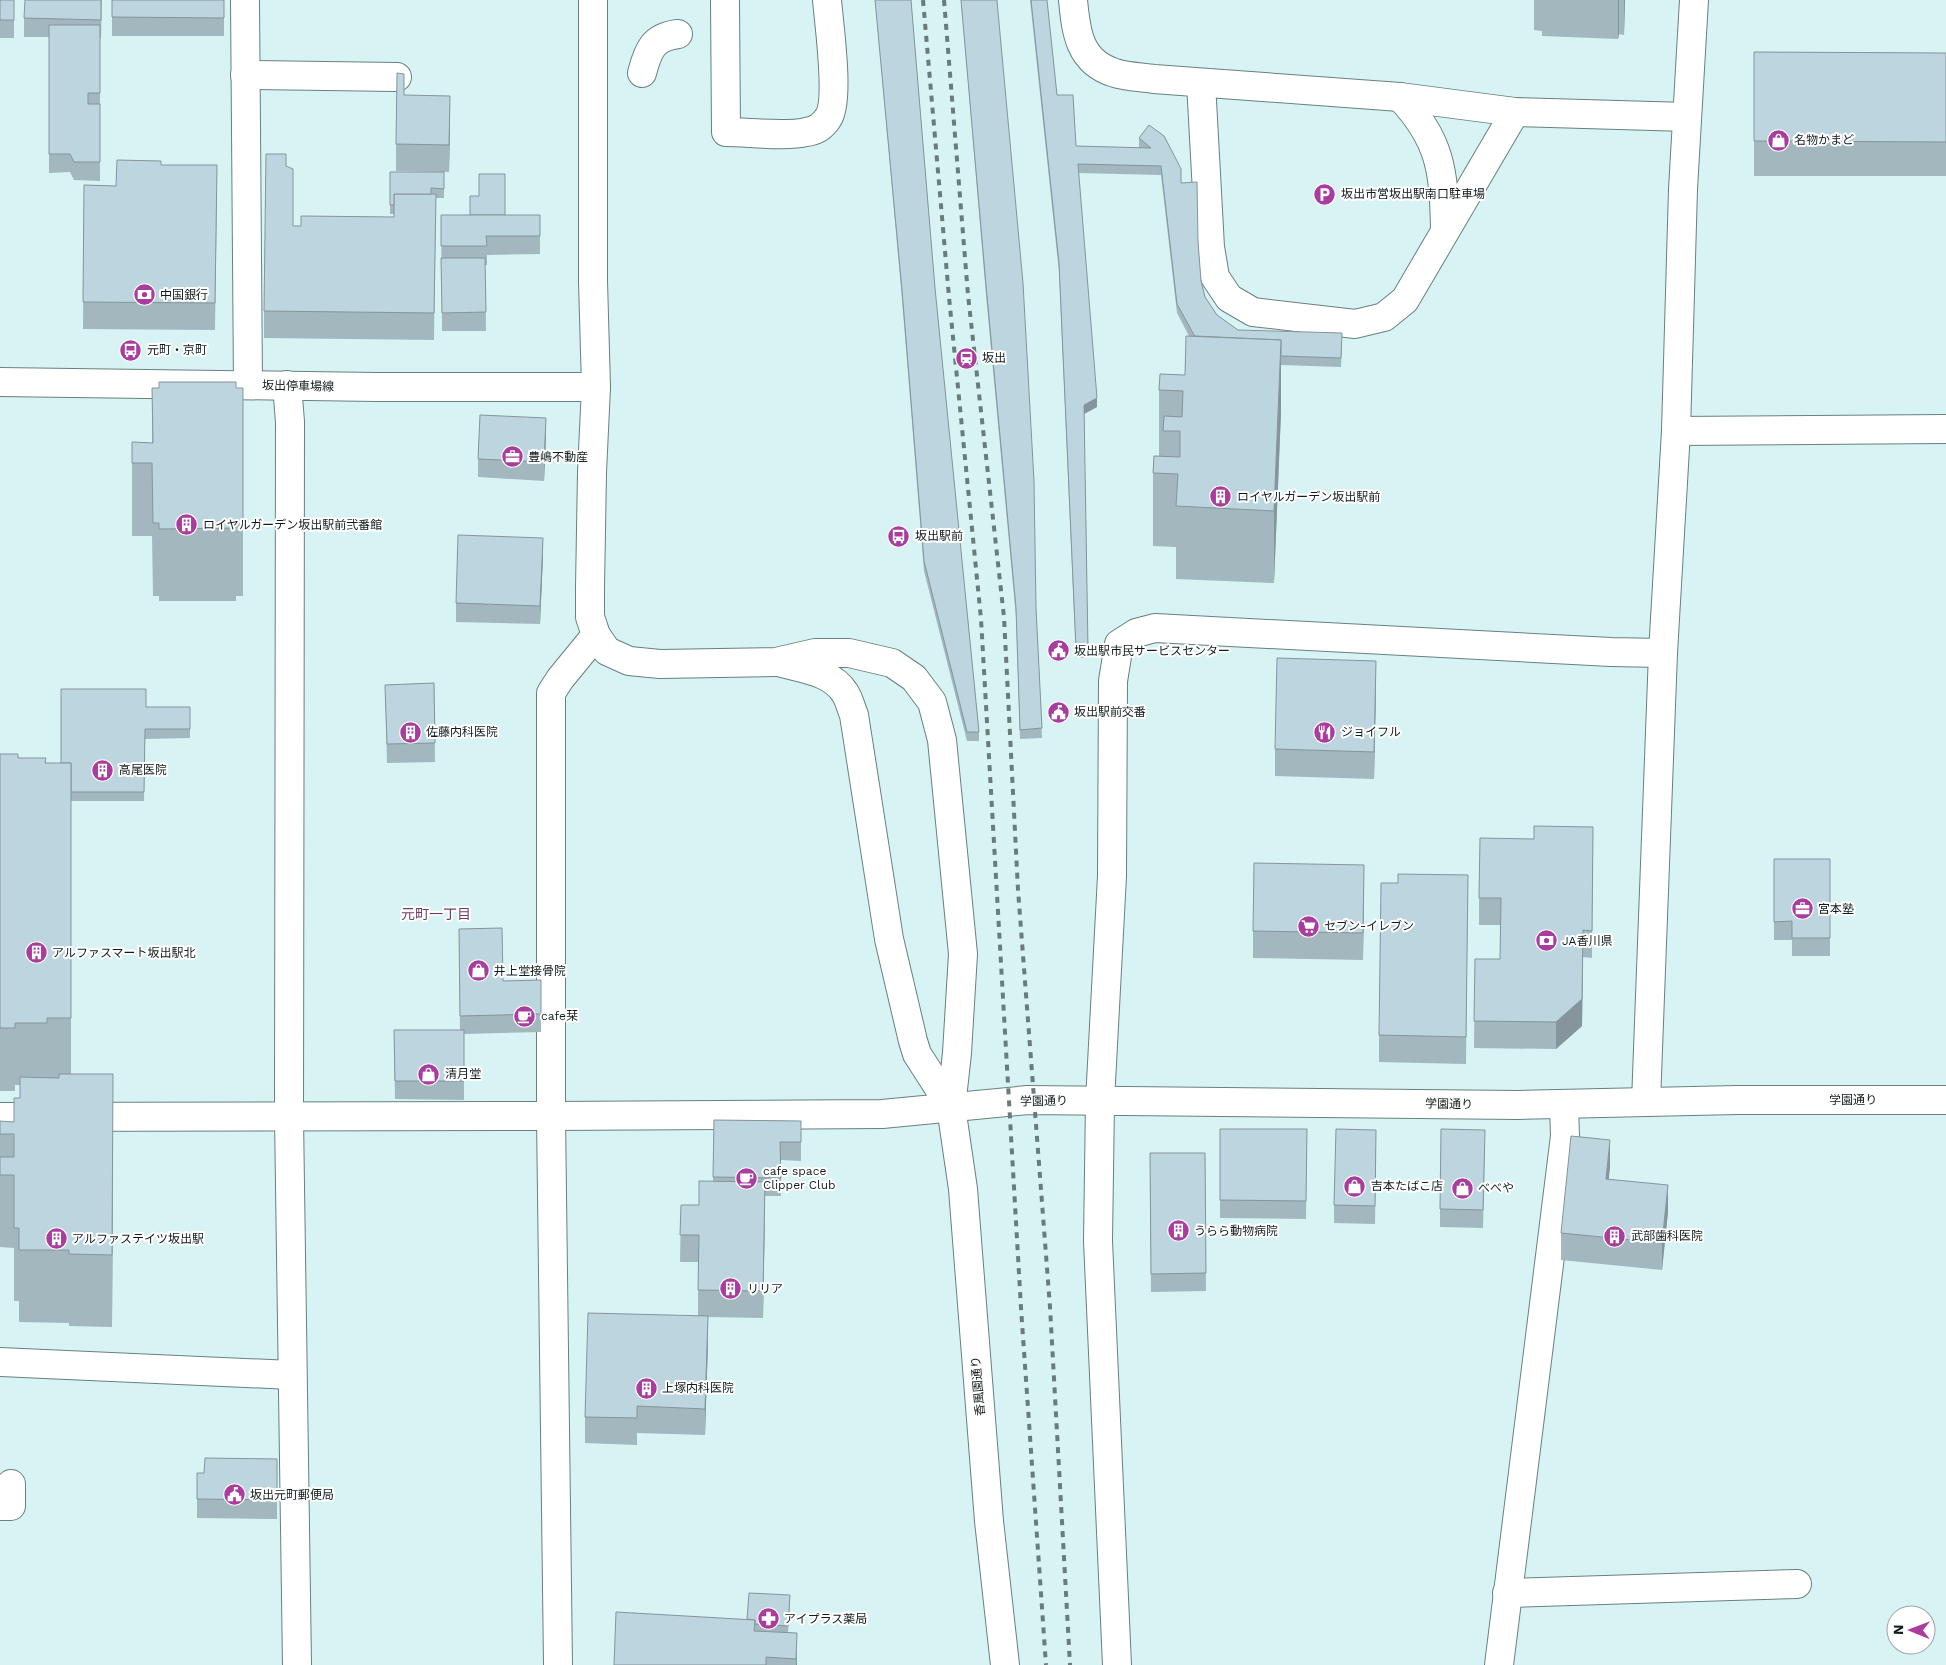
<svg xmlns="http://www.w3.org/2000/svg" width="1946" height="1665" font-family="'Work Sans','Noto Sans JP',sans-serif">
<style>
.lines{fill:none;stroke-linecap:round;stroke-linejoin:round}
.minor-casing{stroke:#678080;stroke-width:30}
.major-casing{stroke:#678080;stroke-width:30}
.minor{stroke:#fff;stroke-width:28}
.major{stroke:#fff;stroke-width:28}
.rail{stroke:#697b7b;stroke-width:4;stroke-dasharray:6 6;stroke-linecap:butt}
.wall{fill:#a3b7bf}
.shaded-wall{fill:#84959b}
.building{fill:#bdd5de;stroke:#84959b}
.labels{text-anchor:middle;dominant-baseline:central;stroke-width:4;stroke-linejoin:round;paint-order:stroke}
.poi-label{font-size:12px;fill:#121c1c;stroke:#fff;text-anchor:start}
.street-label{font-size:12px;fill:#121c1c;stroke:#fff}
.neighbourhood-label{font-size:14px;fill:#723c6b;stroke:#fff}
</style>
<rect width="100%" height="100%" fill="#d8f3f3"/>
<g class="lines">
<defs>
<g id="minor">
<path d="M245,0L248,385"/>
<path d="M593,0V281L596,387L592,472L590,588V617L596,635L607,651L629,661L660,664L776,662L815,653H849L892,663L914,678L932,702L942,740L963,954L957,1053L951,1107L963,1189L989,1521L1005,1665"/>
<path d="M725,0L726,132C748,132 786,137 806,132C815,131 823,126 828,118C840,101 829,24 827,0"/>
<path d="M1073,0C1076,32 1079,62 1115,73C1127,77 1142,77 1154,79L1400,97L1515,112L1687,117"/>
<path d="M642,73C648,50 653,37 678,34"/>
<path d="M245,75L397,77"/>
<path d="M1201,83L1210,247L1215,277L1229,298L1253,312L1355,324L1384,317L1405,300L1515,112"/>
<path d="M1400,97C1441,140 1444,172 1445,230"/>
<path d="M287,385L290,422L289,1117L297,1665"/>
<path d="M1676,431L1946,429"/>
<path d="M782,663C804,669 832,672 845,693C849,699 851,708 854,715L889,939L913,1041L917,1054L951,1107"/>
<path d="M1646,1102L1663,653L1676,431L1683,189L1694,0"/>
<path d="M0,1117L551,1116L882,1114L1028,1100L1518,1105L1737,1100H1946"/>
<path d="M0,1362L292,1375"/>
<path d="M0,1506H11V1484"/>
<path d="M1507,1593L1797,1584"/>
<path d="M558,1665L551,1116V693L560,679L596,635"/>
<path d="M1117,1665L1098,1241L1100,1101L1112,876L1113,681L1119,644L1136,633L1155,628L1611,652L1663,653"/>
<path d="M1499,1665L1565,1136L1564,1105"/>
</g>
<path id="major" d="M0,382L377,387H596"/>
</defs>
<use href="#minor" class="minor-casing"/>
<use href="#major" class="major-casing"/>
<use href="#minor" class="minor"/>
<use href="#major" class="major"/>
<g class="rail">
<path d="M923,0L949,297L981,619L1021,1308L1046,1665"/>
<path d="M944,0L968,295L1004,617L1018,890L1050,1307L1070,1665"/>
</g>
</g>
<g class="wall">
<rect x="0" y="0" width="14" height="38"/>
<path d="M102,0L101,38H100V181L74,180L70,172L49,173V37H24V18Z"/>
<rect x="112" y="0" width="112" height="36"/>
<path d="M875,0H911L935,288L979,732V741H967L924,571L902,299Z"/>
<path d="M961,0H997L1036,608L1042,738L1020,739L1016,617L986,295Z"/>
<path d="M1030,0H1047L1057,95L1076,146L1139,148V138L1149,125L1181,183L1198,241L1201,281L1205,297L1217,315L1238,330L1342,342L1341,367L1281,365V412L1274,583L1176,579V547L1153,546V473L1159,456V390L1185,375L1189,336L1177,313L1161,175L1078,173L1097,407L1084,414L1088,658H1076L1059,272Z"/>
<path d="M1534,0H1625L1624,35L1619,34L1618,39L1542,36V31L1534,30Z"/>
<path d="M1754,52L1946,53V176H1754Z"/>
<path d="M450,123L449,172L396,171V144Z"/>
<path d="M161,165L217,192L215,330L83,329L84,185L116,186Z"/>
<path d="M286,166L293,226H301L394,217V214H390V172H444V198H436L434,340L264,338V311Z"/>
<path d="M441,215H540V254L487,255V265H485L486,331H442Z"/>
<path d="M152,388H243V596H236V601H159V596H153L152,536H132V442L152,443Z"/>
<path d="M546,436L544,481L478,477V459Z"/>
<path d="M543,556L540,624L456,622V603Z"/>
<path d="M434,683L435,762L387,763L385,685Z"/>
<path d="M1376,687L1374,779L1275,776V749Z"/>
<path d="M146,707H190V738L145,739L144,801H71V1074L113,1147L112,1327L69,1326V1323L19,1322V1301H14V1248L0,1247V1121L14,1122L20,1098V1085H15V1091H0V754L46,763H61Z"/>
<path d="M1593,827L1592,958L1583,957L1582,1026L1556,1049L1474,1048L1475,959H1500L1501,925H1479V898L1534,839Z"/>
<path d="M1774,859H1830V956H1792V940H1774Z"/>
<path d="M1468,875L1466,1064L1379,1062V1035L1398,883Z"/>
<path d="M1364,891L1363,960L1253,958V931Z"/>
<path d="M459,929L503,981L541,1014V1032L464,1034V1100L395,1099L394,1030H460Z"/>
<path d="M714,1120L801,1121V1161L781,1160V1196H765L763,1318L708,1317V1343L705,1435L637,1433V1445L585,1443V1417L698,1316V1262H680L681,1205H699L713,1182Z"/>
<path d="M1220,1129H1307L1306,1219L1220,1218Z"/>
<path d="M1376,1148L1375,1224L1334,1223V1205Z"/>
<path d="M1485,1148L1483,1228L1440,1227V1209Z"/>
<path d="M1150,1153H1205L1206,1291L1151,1292Z"/>
<path d="M1610,1167L1608,1179L1668,1212L1662,1270L1561,1260V1233Z"/>
<path d="M277,1459V1519L197,1518V1473H204Z"/>
<path d="M790,1605L788,1633L797,1660V1665H614Z"/>
</g>
<g class="shaded-wall">
<path d="M1618,0H1619V34L1618,39Z"/>
<path d="M1624,0H1625L1624,35Z"/>
<path d="M450,96V123L449,172V145Z"/>
<path d="M1281,340V412L1274,583V511Z"/>
<path d="M1097,398V407L1084,414V405Z"/>
<path d="M546,418V436L544,481V462Z"/>
<path d="M543,538V556L540,624V606Z"/>
<path d="M1376,661V687L1374,779V752Z"/>
<path d="M1364,865V891L1363,960V933Z"/>
<path d="M1583,957L1582,1026L1556,1049V1022Z"/>
<path d="M113,1074V1147L112,1327V1255Z"/>
<path d="M1610,1140V1167L1606,1206V1179Z"/>
<path d="M765,1182V1209L763,1318V1291Z"/>
<path d="M1668,1185V1212L1662,1270V1243Z"/>
<path d="M708,1316V1343L705,1435V1409Z"/>
<path d="M797,1633V1665H796Z"/>
</g>
<g class="building">
<rect x="0" y="0" width="14" height="20"/>
<path d="M25,0H101V20L24,18Z"/>
<path d="M112,0H224V18L112,17Z"/>
<path d="M875,0H911L935,288L979,732H967L924,561L902,290Z"/>
<path d="M961,0H997V1L1023,283L1034,481L1036,608L1042,728L1020,730L1016,608L986,285Z"/>
<path d="M1031,0H1047L1057,95H1073L1076,146L1151,148L1139,138L1149,125L1164,136L1175,157L1181,169V183L1197,182L1198,241L1201,281L1205,297L1217,315L1238,330L1342,333L1341,358L1281,356V340L1195,336L1194,335L1177,304L1161,166L1078,164L1097,398L1084,405L1088,649H1076L1059,263Z"/>
<path d="M49,25H100V93H88V104H100V162H74L70,154H49Z"/>
<path d="M1754,52L1946,53V142L1754,141Z"/>
<path d="M397,73L404,74V95L450,96L449,145L396,144Z"/>
<path d="M266,154H286V166L293,169V226H301V216L394,217V194H436L434,313L264,311Z"/>
<path d="M117,160L161,161V165H217L215,303L83,302L84,185L116,186Z"/>
<path d="M390,172H444V189L431,188V194H394V205H390Z"/>
<path d="M479,174H505V215H470V196H479Z"/>
<path d="M441,215H540V236H486L487,246H441Z"/>
<path d="M441,258H485L486,312L442,313Z"/>
<path d="M1186,336L1281,340L1274,511L1176,506L1178,474L1153,473L1154,456L1180,457V431H1163L1164,416L1182,417L1183,391L1159,390L1160,374L1185,375Z"/>
<path d="M159,382H236V388H243V523H236V528L159,529V523H153L152,463H132V442L153,443L152,388H159Z"/>
<path d="M480,415L546,418L544,462L478,459Z"/>
<path d="M458,535L543,538L540,606L456,603Z"/>
<path d="M1277,658L1376,661L1374,752L1275,749Z"/>
<path d="M434,683L435,743L387,744L385,685Z"/>
<path d="M61,689H146V707H190V729H145L144,792H71V763H61Z"/>
<path d="M0,754H18V758H46L45,763H71V1018H47V1023H15V1028H0Z"/>
<path d="M1534,826L1593,827L1592,931L1583,930L1582,999L1556,1022L1474,1021L1475,959H1500L1501,898H1479L1480,838L1534,839Z"/>
<path d="M1774,859H1830V938H1792V921L1774,922Z"/>
<path d="M1254,863L1364,865L1363,933L1253,931Z"/>
<path d="M1398,874L1468,875L1466,1037L1379,1035L1381,883H1398Z"/>
<path d="M502,928L503,981L541,980V1014L460,1016L459,929Z"/>
<path d="M394,1030H464V1081H395Z"/>
<path d="M59,1074H113L112,1255L69,1254V1250H19V1228H14V1175H0V1157H14V1134H0V1121L14,1122V1098H20V1077L59,1078Z"/>
<path d="M714,1120L801,1121V1142H780L781,1178L713,1177Z"/>
<path d="M1220,1129H1307L1306,1201L1220,1200Z"/>
<path d="M1336,1129L1376,1130L1375,1206L1334,1205Z"/>
<path d="M1441,1129L1485,1130L1483,1210L1440,1209Z"/>
<path d="M1571,1136L1610,1140L1606,1179L1668,1185L1662,1243L1561,1233Z"/>
<path d="M1150,1153H1205L1206,1273L1151,1274Z"/>
<path d="M699,1181L765,1182L763,1291L698,1290L699,1235H680L681,1205H699Z"/>
<path d="M588,1313L708,1316L705,1409L637,1406V1418L585,1417Z"/>
<path d="M205,1458L277,1459V1500L197,1499V1473H204Z"/>
<path d="M749,1593L790,1595L788,1626L755,1624V1620L747,1619Z"/>
<path d="M616,1612L755,1620L754,1631L797,1633L796,1659L766,1657V1665H614Z"/>
</g>
<defs>
<symbol id="shop-disc" viewBox="-11 -11 22 22"><circle r="9.5" fill="#a93d9e" stroke="#fff"/><path d="M-5-2.5h2.3a2.7 3.5 0 0 1 5.4 0H5L5.5 6h-11ZM-1.5-2.5h3a1.5 2.3 0 0 0-3 0Z" fill="#fff"/></symbol>
<symbol id="parking-disc" viewBox="-11 -11 22 22"><circle r="9.5" fill="#a93d9e" stroke="#fff"/><path d="M-3.5-5.5H1a3.5 3.5 0 0 1 0 7H-1V5.5H-3.5ZM-1-3.4V-.6H.8a1.4 1.4 0 0 0 0-2.8Z" fill="#fff"/></symbol>
<symbol id="bank-disc" viewBox="-11 -11 22 22"><circle r="9.5" fill="#a93d9e" stroke="#fff"/><path d="M-6-4H6V4H-6ZM0-2.3a2.3 2.3 0 1 0 0 4.6a2.3 2.3 0 1 0 0-4.6Z" fill="#fff"/></symbol>
<symbol id="bus-disc" viewBox="-11 -11 22 22"><circle r="9.5" fill="#a93d9e" stroke="#fff"/><path d="M-5-6H5V4H4V6H2V4H-2V6H-4V4H-5ZM-3.5-4V0h7V-4ZM-3.5 1.2v1.5H-2V1.2ZM2 1.2v1.5H3.5V1.2Z" fill="#fff"/></symbol>
<symbol id="station-disc" viewBox="-11 -11 22 22"><circle r="9.5" fill="#a93d9e" stroke="#fff"/><path d="M-3-6H3Q5-6 5-4V2Q5 4 3 4L4.5 6H3L1.5 4h-3L-3 6H-4.5L-3 4Q-5 4-5 2V-4Q-5-6-3-6ZM-3.5-4v3h7v-3ZM-3.5 1v1.5H-2V1ZM2 1v1.5H3.5V1Z" fill="#fff"/></symbol>
<symbol id="office-disc" viewBox="-11 -11 22 22"><circle r="9.5" fill="#a93d9e" stroke="#fff"/><path d="M-6-3h4V-5.5h4V-3h4V5H-6ZM-1-4.5V-3h2v-1.5ZM-6 0V1H6V0Z" fill="#fff"/></symbol>
<symbol id="building-disc" viewBox="-11 -11 22 22"><circle r="9.5" fill="#a93d9e" stroke="#fff"/><path d="M-4-6H4V6H1V3H-1V6H-4ZM-2.5-4.3h1.7v1.8h-1.7ZM.8-4.3h1.7v1.8H.8ZM-2.5-1h1.7V.8h-1.7ZM.8-1h1.7V.8H.8Z" fill="#fff"/></symbol>
<symbol id="civic-disc" viewBox="-11 -11 22 22"><circle r="9.5" fill="#a93d9e" stroke="#fff"/><path d="M-.6-6.5H3V-4.5H.6V-3L4-1V1h2V6H-6V1h2V-1L-.6-3ZM-1.2 2.5V6h2.4V2.5Z" fill="#fff"/></symbol>
<symbol id="restaurant-disc" viewBox="-11 -11 22 22"><circle r="9.5" fill="#a93d9e" stroke="#fff"/><path d="M-5-6h1v4h1v-4h1v4h1v-4h1v5L-1.5 .5V6h-2V.5L-5-1ZM5-6V6H3V1.5H1.5Q1.5-4 5-6Z" fill="#fff"/></symbol>
<symbol id="supermarket-disc" viewBox="-11 -11 22 22"><circle r="9.5" fill="#a93d9e" stroke="#fff"/><path d="M-6-5.5h2.5l.6 2H6L4.5 2H-2.5L-4.4-4H-6ZM-1.5 3.2a1.3 1.3 0 1 0 .1 0ZM3 3.2a1.3 1.3 0 1 0 .1 0Z" fill="#fff"/></symbol>
<symbol id="cafe-disc" viewBox="-11 -11 22 22"><circle r="9.5" fill="#a93d9e" stroke="#fff"/><path d="M-5.5-4.5H6V0H3Q3 3.5 0 3.5H-2.5Q-5.5 3.5-5.5 0ZM3-3.2v2h1.7v-2ZM-6 4.5H4V6H-6Z" fill="#fff"/></symbol>
<symbol id="pharmacy-disc" viewBox="-11 -11 22 22"><circle r="9.5" fill="#a93d9e" stroke="#fff"/><path d="M-2-6h4v4h4v4h-4v4h-4v-4h-4v-4h4Z" fill="#fff"/></symbol>
</defs>
<g fill-rule="evenodd">
<use href="#shop-disc" x="1766" y="128" width="25" height="25"/>
<use href="#parking-disc" x="1312" y="182" width="25" height="25"/>
<use href="#bank-disc" x="132" y="282" width="25" height="25"/>
<use href="#bus-disc" x="118" y="338" width="25" height="25"/>
<use href="#station-disc" x="954" y="346" width="25" height="25"/>
<use href="#office-disc" x="500" y="444" width="25" height="25"/>
<use href="#building-disc" x="1208" y="484" width="25" height="25"/>
<use href="#building-disc" x="174" y="512" width="25" height="25"/>
<use href="#bus-disc" x="886" y="524" width="25" height="25"/>
<use href="#civic-disc" x="1046" y="638" width="25" height="25"/>
<use href="#civic-disc" x="1046" y="700" width="25" height="25"/>
<use href="#building-disc" x="398" y="720" width="25" height="25"/>
<use href="#restaurant-disc" x="1312" y="720" width="25" height="25"/>
<use href="#building-disc" x="90" y="758" width="25" height="25"/>
<use href="#office-disc" x="1790" y="896" width="25" height="25"/>
<use href="#supermarket-disc" x="1296" y="914" width="25" height="25"/>
<use href="#bank-disc" x="1534" y="928" width="25" height="25"/>
<use href="#building-disc" x="24" y="940" width="25" height="25"/>
<use href="#shop-disc" x="466" y="958" width="25" height="25"/>
<use href="#cafe-disc" x="512" y="1004" width="25" height="25"/>
<use href="#shop-disc" x="416" y="1062" width="25" height="25"/>
<use href="#cafe-disc" x="734" y="1166" width="25" height="25"/>
<use href="#shop-disc" x="1342" y="1174" width="25" height="25"/>
<use href="#shop-disc" x="1450" y="1176" width="25" height="25"/>
<use href="#building-disc" x="1166" y="1218" width="25" height="25"/>
<use href="#building-disc" x="1602" y="1224" width="25" height="25"/>
<use href="#building-disc" x="44" y="1226" width="25" height="25"/>
<use href="#building-disc" x="718" y="1276" width="25" height="25"/>
<use href="#building-disc" x="634" y="1376" width="25" height="25"/>
<use href="#civic-disc" x="222" y="1482" width="25" height="25"/>
<use href="#pharmacy-disc" x="756" y="1606" width="25" height="25"/>
</g>
<g class="labels">
<g class="poi-label">
<text x="1794" y="140">名物かまど</text>
<text x="1341" y="194">坂出市営坂出駅南口駐車場</text>
<text x="160" y="295">中国銀行</text>
<text x="147" y="350">元町・京町</text>
<text x="982" y="358">坂出</text>
<text x="528" y="457">豊嶋不動産</text>
<text x="1237" y="497">ロイヤルガーデン坂出駅前</text>
<text x="203" y="525">ロイヤルガーデン坂出駅前弐番館</text>
<text x="915" y="536">坂出駅前</text>
<text x="1074" y="651">坂出駅市民サービスセンター</text>
<text x="1074" y="712">坂出駅前交番</text>
<text x="426" y="732">佐藤内科医院</text>
<text x="1341" y="732">ジョイフル</text>
<text x="119" y="770">高尾医院</text>
<text x="1818" y="909">宮本塾</text>
<text x="1324" y="926">セブン-イレブン</text>
<text x="1562" y="941">JA香川県</text>
<text x="52" y="953">アルファスマート坂出駅北</text>
<text x="494" y="971">井上堂接骨院</text>
<text x="541" y="1016">cafe栞</text>
<text x="445" y="1074">清月堂</text>
<text x="763" y="1171">cafe space<tspan x="763" dy="14">Clipper Club</tspan></text>
<text x="1371" y="1186">吉本たばこ店</text>
<text x="1478" y="1188">べべや</text>
<text x="1194" y="1231">うらら動物病院</text>
<text x="1631" y="1236">武部歯科医院</text>
<text x="72" y="1239">アルファステイツ坂出駅</text>
<text x="747" y="1289">リリア</text>
<text x="662" y="1388">上塚内科医院</text>
<text x="250" y="1495">坂出元町郵便局</text>
<text x="784" y="1619">アイプラス薬局</text>
</g>
<g class="street-label">
<text transform="translate(298 386) rotate(1)">坂出停車場線</text>
<text x="1853" y="1100">学園通り</text>
<text transform="translate(1044 1101) rotate(-1)">学園通り</text>
<text transform="translate(1449 1104) rotate(1)">学園通り</text>
<text transform="translate(978 1386) rotate(-95)">香風園通り</text>
</g>
<g class="neighbourhood-label">
<text x="436" y="914">元町一丁目</text>
</g>
</g>
<g transform="translate(1911 1630) rotate(271)"><circle r="24" fill="#ffffff" stroke="#a0a4a4"/>
<path d="M0-4L9 19L0 12L-9 19Z" fill="#a93d9e"/>
<text y="-8" font-size="14" font-weight="bold" text-anchor="middle" fill="#121c1c">N</text>
</g>
</svg>
